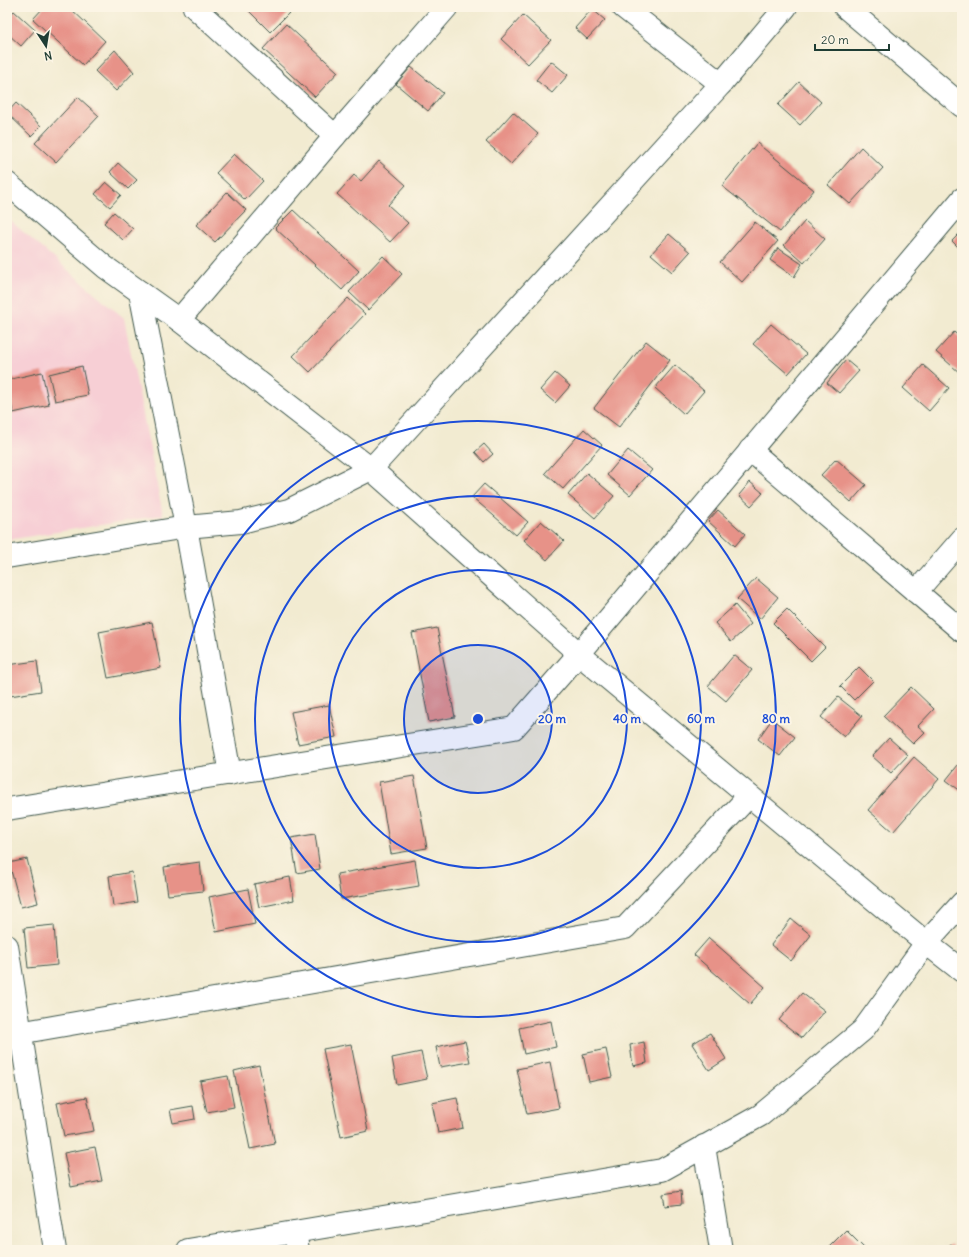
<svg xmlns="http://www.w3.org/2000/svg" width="969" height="1257" font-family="Delius,sans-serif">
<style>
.built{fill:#f7cfd5}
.building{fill:#e79288}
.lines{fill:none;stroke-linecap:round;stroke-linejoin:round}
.minor-casing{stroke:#3f574c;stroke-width:24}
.minor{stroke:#fff;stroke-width:22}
.ring{fill:none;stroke:#1d4ed8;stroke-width:2}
.centre{fill:#1d4ed8;stroke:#fcf5e5;stroke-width:2}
.ring-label{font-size:12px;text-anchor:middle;font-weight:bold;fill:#1d4ed8;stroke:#fcf5e5;stroke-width:4;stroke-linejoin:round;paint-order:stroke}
</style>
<rect width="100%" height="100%" fill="#fcf5e5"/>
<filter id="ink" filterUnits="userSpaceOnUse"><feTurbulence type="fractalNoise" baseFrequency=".025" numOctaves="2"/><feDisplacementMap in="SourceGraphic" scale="8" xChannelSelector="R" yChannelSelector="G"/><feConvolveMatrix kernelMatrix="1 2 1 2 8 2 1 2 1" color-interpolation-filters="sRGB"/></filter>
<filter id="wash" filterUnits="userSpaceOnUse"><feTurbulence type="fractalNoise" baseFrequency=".012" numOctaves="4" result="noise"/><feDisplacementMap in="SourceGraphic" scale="16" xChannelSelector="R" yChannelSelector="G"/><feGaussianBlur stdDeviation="0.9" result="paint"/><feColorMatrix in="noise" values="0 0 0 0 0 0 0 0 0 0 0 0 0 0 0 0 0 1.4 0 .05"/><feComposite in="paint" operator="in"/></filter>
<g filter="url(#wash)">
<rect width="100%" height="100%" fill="#f2ebd1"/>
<path class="built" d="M7,218L124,318L163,515L7,540Z"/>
<g id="blocks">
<g class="building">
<path d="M44,7H69L105,41L83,65L33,19Z"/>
<path d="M245,7H295L270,32Z"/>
<path d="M592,9L605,20L587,39L575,28Z"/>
<path d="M14,11L35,30L21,46L7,33V18Z"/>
<path d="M523,15L551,40L528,64L501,39Z"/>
<path d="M286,24L338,72L315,97L263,49Z"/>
<path d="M115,50L134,72L116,91L95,71Z"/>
<path d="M551,61L568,75L552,93L536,80Z"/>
<path d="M411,67L443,93L428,111L396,84Z"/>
<path d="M799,82L821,102L800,125L778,105Z"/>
<path d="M78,97L99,116L56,162L35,143Z"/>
<path d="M16,103L41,126L31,136L7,113Z"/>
<path d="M513,112L538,134L511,164L486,142Z"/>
<path d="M757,143L814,190L780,232L722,186Z"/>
<path d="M861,147L883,168L850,204L828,185Z"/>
<path d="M234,154L263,181L245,200L216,173Z"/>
<path d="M379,161L406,185L388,205L408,223L390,242L337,194L354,175L361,181Z"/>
<path d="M118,163L137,180L128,189L110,172Z"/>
<path d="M106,182L121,195L110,207L95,194Z"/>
<path d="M227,192L246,210L215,242L196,225Z"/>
<path d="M293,210L359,271L342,290L275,228Z"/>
<path d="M114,212L133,229L123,240L104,223Z"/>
<path d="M805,221L825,239L804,263L784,245Z"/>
<path d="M755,222L778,241L742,282L720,262Z"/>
<path d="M962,231V251L952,241Z"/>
<path d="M669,234L690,252L672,272L651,254Z"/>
<path d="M778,248L802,264L794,277L770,260Z"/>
<path d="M383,256L402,274L368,310L349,292Z"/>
<path d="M348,298L365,314L310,372L293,356Z"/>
<path d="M771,324L806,354L788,374L753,344Z"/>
<path d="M954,332L962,339V371L960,373L936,352Z"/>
<path d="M646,341L670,360L619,427L594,408Z"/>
<path d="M846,360L859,371L839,393L827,383Z"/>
<path d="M675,365L704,391L684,414L655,388Z"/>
<path d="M923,365L949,388L929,411L903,388Z"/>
<path d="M82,366L88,395L55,401L49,374Z"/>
<path d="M42,372L49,405L13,413L7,380Z"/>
<path d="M555,373L570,386L555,403L540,390Z"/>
<path d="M584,429L602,445L563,489L545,473Z"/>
<path d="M484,444L493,454L484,462L475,452Z"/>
<path d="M628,450L652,470L630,495L607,475Z"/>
<path d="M836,459L866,485L851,502L821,475Z"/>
<path d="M587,473L614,496L595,518L568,495Z"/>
<path d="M750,482L763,493L751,506L739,495Z"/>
<path d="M484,484L528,522L516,535L472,497Z"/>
<path d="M718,510L745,534L735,546L708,521Z"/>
<path d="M541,521L564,541L547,560L524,540Z"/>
<path d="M756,578L778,597L760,619L737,599Z"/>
<path d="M735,605L751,624L731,642L715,623Z"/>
<path d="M787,609L825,647L811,661L773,623Z"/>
<path d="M152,622L161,668L108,678L99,632Z"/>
<path d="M437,628L455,717L429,722L412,633Z"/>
<path d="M734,655L752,670L726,701L708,686Z"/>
<path d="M37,661L41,691L10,696L7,665Z"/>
<path d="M859,667L873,681L854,700L840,686Z"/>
<path d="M911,687L934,709L918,726L925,732L913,744L883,716Z"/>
<path d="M838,697L862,716L844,737L821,717Z"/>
<path d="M329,705L336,737L298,744L291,712Z"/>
<path d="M772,719L795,737L780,756L758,739Z"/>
<path d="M889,738L908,755L891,773L872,756Z"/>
<path d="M914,757L939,779L893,832L868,810Z"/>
<path d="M962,760V792L946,780Z"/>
<path d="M414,776L427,848L391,854L379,782Z"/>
<path d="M315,834L320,869L297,873L291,838Z"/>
<path d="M27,859L38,903L21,907L9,863Z"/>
<path d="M415,860L419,886L341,899L337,874Z"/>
<path d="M200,862L203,891L168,895L164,867Z"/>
<path d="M132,872L137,902L113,906L109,876Z"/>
<path d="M290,877L294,900L259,907L254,884Z"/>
<path d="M248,889L255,924L216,932L209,897Z"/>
<path d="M791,919L811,935L791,961L771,945Z"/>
<path d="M54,925L57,965L28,968L24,928Z"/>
<path d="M709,938L765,987L750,1004L694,955Z"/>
<path d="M802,993L825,1011L802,1038L779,1020Z"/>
<path d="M551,1021L556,1047L524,1054L519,1028Z"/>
<path d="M710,1033L726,1059L709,1070L692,1044Z"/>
<path d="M465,1041L470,1062L440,1067L436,1047Z"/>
<path d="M644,1042L647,1063L633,1066L630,1045Z"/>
<path d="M351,1044L368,1131L341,1137L323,1049Z"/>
<path d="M606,1049L612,1077L589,1082L583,1054Z"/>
<path d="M421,1052L427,1079L397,1085L392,1058Z"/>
<path d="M550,1062L559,1108L527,1114L517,1069Z"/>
<path d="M259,1065L275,1144L250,1149L234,1071Z"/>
<path d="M228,1076L234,1107L207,1112L200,1081Z"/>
<path d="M87,1097L94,1131L64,1136L57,1103Z"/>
<path d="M457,1098L463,1128L438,1133L432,1103Z"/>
<path d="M193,1106L195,1119L173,1123L170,1110Z"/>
<path d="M95,1147L102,1181L71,1187L64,1153Z"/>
<path d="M681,1191L682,1204L665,1206L663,1194Z"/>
<path d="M846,1230L866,1250H830L828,1248Z"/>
<path d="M951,1244L955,1250H944Z"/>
</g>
</g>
</g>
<g filter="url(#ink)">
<use href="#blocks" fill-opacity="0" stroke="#3f574c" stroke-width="1"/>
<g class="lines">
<defs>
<g id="minor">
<path d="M194,7L335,136"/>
<path d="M623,7L721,84"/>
<path d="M845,7L962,106"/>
<path d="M7,183L105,267L179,320L371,469L585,659L930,946L962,971"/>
<path d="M140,292L186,527L230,774"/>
<path d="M179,320L335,136L447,7"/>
<path d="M750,450L962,631"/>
<path d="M7,557L186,527L241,522L289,510L371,469L721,84L786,7"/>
<path d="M916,592L962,539"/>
<path d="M7,809L514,728L579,654L962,199"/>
<path d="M7,946L55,1250"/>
<path d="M7,1035L625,928L749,796"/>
<path d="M704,1146L721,1250"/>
<path d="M295,1232L298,1250"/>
<path d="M188,1250L662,1170L761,1115L863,1030L926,943L962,903"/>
</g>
</defs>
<use href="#minor" class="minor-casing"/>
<use href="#minor" class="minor"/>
</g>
</g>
<circle cx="478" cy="719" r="74" fill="#1d4ed8" fill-opacity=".12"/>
<g class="ring">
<circle cx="478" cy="719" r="74"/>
<circle cx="478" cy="719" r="149"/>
<circle cx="478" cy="719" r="223"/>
<circle cx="478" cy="719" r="298"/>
</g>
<circle cx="478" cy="719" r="6" class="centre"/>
<g class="ring-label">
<text x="552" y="723">20 m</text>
<text x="627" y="723">40 m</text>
<text x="701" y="723">60 m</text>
<text x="776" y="723">80 m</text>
</g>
<rect width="969" height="1257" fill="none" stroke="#fcf5e5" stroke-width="24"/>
<g transform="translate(46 46) rotate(168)" stroke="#fcf5e5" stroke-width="3" paint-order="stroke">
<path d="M0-3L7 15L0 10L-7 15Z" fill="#1f3d34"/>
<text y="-6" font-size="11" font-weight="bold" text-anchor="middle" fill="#1f3d34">N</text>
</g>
<path d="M815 44v6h74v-6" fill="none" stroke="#1f3d34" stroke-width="2"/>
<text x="821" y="44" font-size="12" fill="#1f3d34" stroke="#fcf5e5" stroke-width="3" paint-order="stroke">20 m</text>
</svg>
